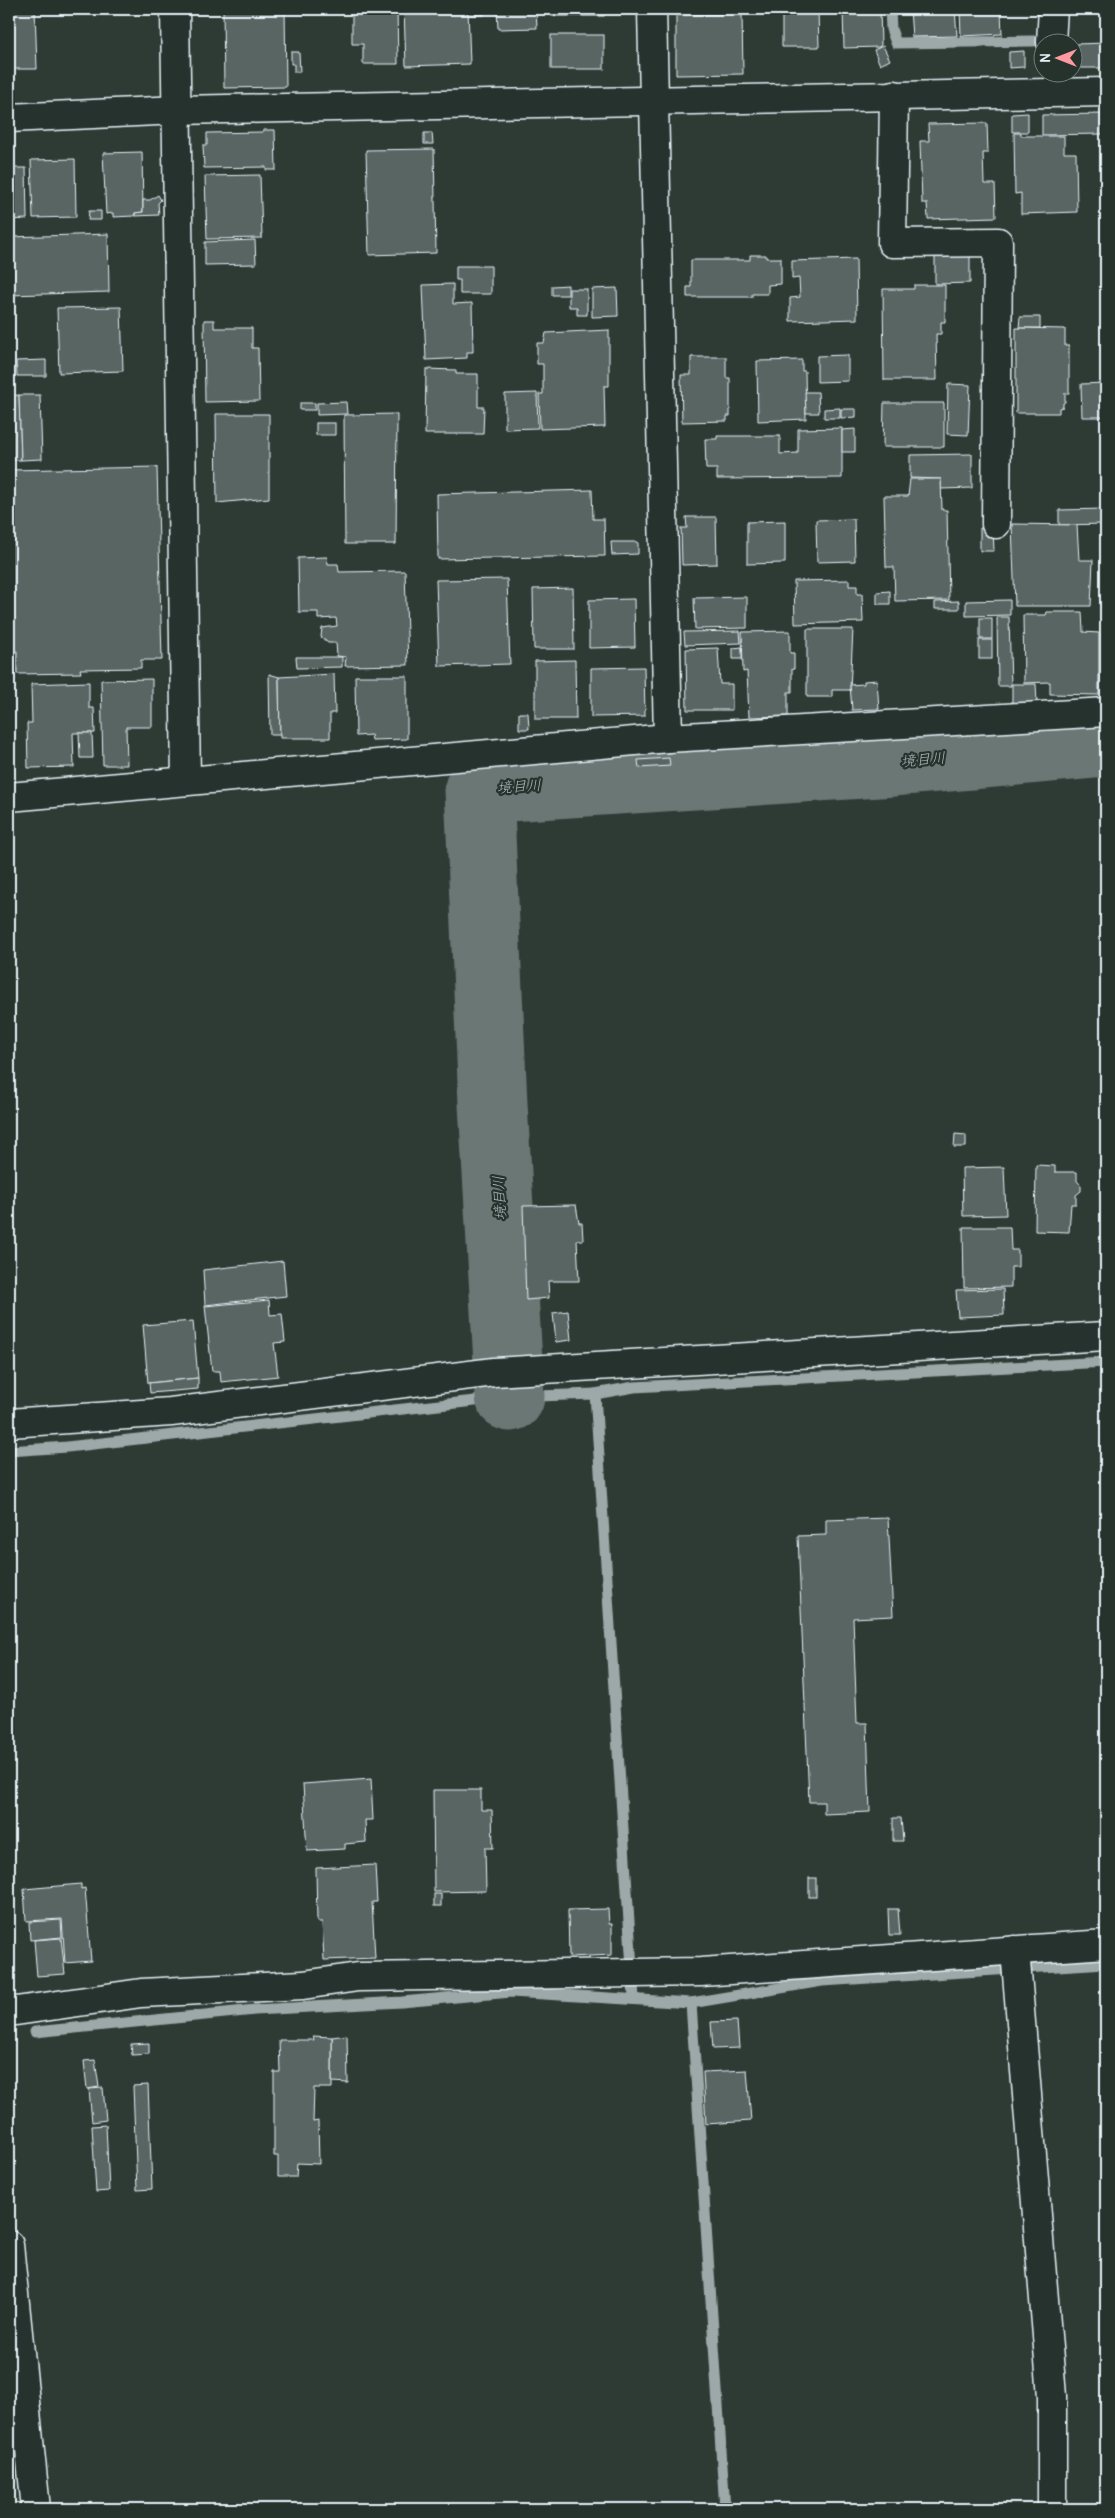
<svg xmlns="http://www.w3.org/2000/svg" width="1115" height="2518" font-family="Delius,'Klee One',sans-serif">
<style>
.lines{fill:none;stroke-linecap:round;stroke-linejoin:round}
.stream{stroke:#9da8a9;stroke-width:11}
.river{stroke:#6b7775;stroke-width:69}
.building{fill:#596563;stroke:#e8f1f8}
.minor-casing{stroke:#e8f1f8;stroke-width:31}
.secondary-casing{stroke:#e8f1f8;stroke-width:31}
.minor{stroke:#26332d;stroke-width:28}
.secondary{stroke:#26332d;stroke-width:28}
.labels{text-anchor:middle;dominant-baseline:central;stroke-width:4.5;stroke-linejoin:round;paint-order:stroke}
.water-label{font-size:15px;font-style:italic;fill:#b0babd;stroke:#26332d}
</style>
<rect width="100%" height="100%" fill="#2e3b35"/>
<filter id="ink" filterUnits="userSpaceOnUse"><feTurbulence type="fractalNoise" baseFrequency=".02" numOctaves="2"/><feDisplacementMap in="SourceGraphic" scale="10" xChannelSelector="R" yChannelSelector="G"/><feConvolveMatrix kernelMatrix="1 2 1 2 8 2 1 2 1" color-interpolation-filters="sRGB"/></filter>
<g filter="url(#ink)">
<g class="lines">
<g class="stream">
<path d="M890,9L891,29L896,43L1034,41"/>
<path d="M595,1394L634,1387L1106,1362"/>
<path d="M9,1451L67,1447L510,1397L595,1394L634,1999"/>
<path d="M691,2003L725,2509"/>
<path d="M35,2032L255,2010L402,2002L511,1992L691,2003L822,1981L1106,1963"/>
</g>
<path class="river" d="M510,1397L493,1104L479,789L894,762L1106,743"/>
</g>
<g class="building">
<path d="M9,9H35L37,69H9Z"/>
<path d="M223,9H285L286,87L224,88Z"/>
<path d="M352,9H397L398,64H363V44H352Z"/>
<path d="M404,9H468L470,64L406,66Z"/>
<rect x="468" y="9" width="16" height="6"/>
<path d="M497,9H536L537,28L498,29Z"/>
<rect x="552" y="9" width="52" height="7"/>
<path d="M782,9H823L818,10L819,47H782Z"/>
<path d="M843,9H880L881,45L879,47L844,48Z"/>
<path d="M910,9H955L957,36L912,37Z"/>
<path d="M960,9H1005L1001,11L1002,34L961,36Z"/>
<path d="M742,14L743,74L676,75V15Z"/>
<rect x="551" y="35" width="53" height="34"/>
<path d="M1106,43V68H1076V44Z"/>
<path d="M883,46L890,60L880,65L874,50Z"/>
<path d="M1024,51V67L1009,68V52Z"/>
<path d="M291,52H299L300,72H294V64H291Z"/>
<path d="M1028,113V132H1012V114Z"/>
<path d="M1103,114V134L1042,135V115Z"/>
<path d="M987,123L988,153H983L984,184H995L996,217L928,219L927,203H922L920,141H929L928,124Z"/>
<path d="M263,130H275L276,170H266V167L204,168L203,145H207V133L263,132Z"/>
<path d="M424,133H432L433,144H424Z"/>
<path d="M1014,133H1021V136H1064V153H1076L1077,212L1021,214V193L1015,194Z"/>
<path d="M434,149L436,253L369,255L366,150Z"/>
<path d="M142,152L143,212L135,213L134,216L113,217V213L106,214L103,153Z"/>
<path d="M75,159L76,217L33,218L31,160Z"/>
<path d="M9,161H14L15,168H26L27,219L9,220Z"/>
<path d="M260,175L262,238L207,239L205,176Z"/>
<path d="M158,195L161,200L158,203L159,215L135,216V213L143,212V200H150Z"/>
<path d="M89,211H101V220H88Z"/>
<path d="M108,234L109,292L9,295V237Z"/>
<path d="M255,240L256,264L205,265V242Z"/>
<path d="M970,252V283L935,284V253Z"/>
<path d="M750,255H766V258H781V284L768,285V294H752V297H687V287H691V260H750Z"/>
<path d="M856,259L857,319L790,321V298L800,297L799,278L792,279V261Z"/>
<path d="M456,266H491V294H460V280H456Z"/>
<path d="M453,284V304L472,303L473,352H467V358L426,360L423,285Z"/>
<path d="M568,285V295H552V286Z"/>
<path d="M914,285H945V322H941V334H936L937,380H884L883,289H914Z"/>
<path d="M617,288L618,316L592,317V289Z"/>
<path d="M569,289H587V315H577V307H569Z"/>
<path d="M121,307L123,371L59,373L57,308Z"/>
<path d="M9,309L10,373H9Z"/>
<path d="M1020,317H1040V328H1019Z"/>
<path d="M204,320H214V328H252V348H258L259,401L205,402Z"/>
<path d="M1016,328L1065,329V346H1069V393H1065V402L1063,403V407L1059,408V413H1016Z"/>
<path d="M609,330V386H604L605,427L540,429L539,394H543V364H537V343H544L546,333Z"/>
<path d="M848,355V381L817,382V356Z"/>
<path d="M691,357H726V378H730V416H727V421L682,422L681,375H691Z"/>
<path d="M46,360V376H17L16,361Z"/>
<path d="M802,360V371H805L806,419L758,421L757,361Z"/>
<path d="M426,369L456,370V374H478V407H484L483,434H425Z"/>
<path d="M1106,383V417H1082L1081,384Z"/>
<path d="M948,384L970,385L968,435L947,434Z"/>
<path d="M805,392H818L819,413H806Z"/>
<path d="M537,393L538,428L505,429V394Z"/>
<path d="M19,395L21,460H9V396Z"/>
<path d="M19,395H40L42,459L21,460Z"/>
<path d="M346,402L347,414L317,415V403Z"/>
<rect x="300" y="403" width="15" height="7"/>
<path d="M884,403H944V447H883Z"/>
<path d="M840,408V418H824V409Z"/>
<path d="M841,409H856V417L841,418Z"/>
<path d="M216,414H269V498L217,503Z"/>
<path d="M397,414L396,544H345L344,415Z"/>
<rect x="316" y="423" width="19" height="12"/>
<path d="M842,428V478L717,479V469H706L705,439H717V436H780V454L798,453V429Z"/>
<path d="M855,429V452H842V430Z"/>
<path d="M972,454V488L941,489V479L910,478V455Z"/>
<path d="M157,467L162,660H141V668L80,669L81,673L17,674V651H9V470Z"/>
<path d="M910,479H941L942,510H947L949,600L895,601L894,567H886L884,496H908Z"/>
<path d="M592,490L593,519H604L605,556L438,559L437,494Z"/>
<path d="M1106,509V524L1059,525V510Z"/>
<path d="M686,517H716L717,564L682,565L681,528H687Z"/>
<path d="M854,519L855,561L817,562L816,520Z"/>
<path d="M785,521V563L747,564V522Z"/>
<path d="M1012,524L1077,525L1079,560H1093L1091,606H1015Z"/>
<path d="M980,528H993L994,551H980Z"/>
<path d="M611,542H638V554L612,555Z"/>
<path d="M327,557L328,564H338L339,572L405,571L408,665L345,666L346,657L337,656L336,643H328L321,637L322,628L337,626L336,618L318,619V612H299L298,558Z"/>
<path d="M507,579L510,664L439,666L436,580Z"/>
<path d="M849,580V586H857V594H862L863,622L795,624L794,581Z"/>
<path d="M573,588L574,649H534L533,589Z"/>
<path d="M890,591V604H877V592Z"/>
<path d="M747,597V628L695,629L694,598Z"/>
<path d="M634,599L635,647L589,648V600Z"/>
<path d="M1010,600V615L966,616V601Z"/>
<path d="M959,601V609H935V602Z"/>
<path d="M1047,612H1082L1083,632L1099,633V695L1050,694V682L1024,683L1023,615H1046Z"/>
<path d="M997,617H1009L1011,686H998Z"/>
<rect x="980" y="618" width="12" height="21"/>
<path d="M807,629H853L850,690H832V697H807Z"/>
<path d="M740,631L741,643L685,645L684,632Z"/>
<path d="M790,631V653H794V669H792V692H788V716L749,717L747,671L743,672L742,632Z"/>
<rect x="979" y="640" width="13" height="19"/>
<path d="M742,647V659H733V648Z"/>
<path d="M718,648L720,684H732V710H687L686,649Z"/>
<path d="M296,657H342V667L297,668Z"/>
<path d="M575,660L576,719H535V661Z"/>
<path d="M644,667L645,716L591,717V668Z"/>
<path d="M269,674L279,677L280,735H270Z"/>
<path d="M334,674L335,713H330V738H280L279,677Z"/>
<path d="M355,676H407V739L372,740L371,735L356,736Z"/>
<path d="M152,679V727H126L127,765H103L101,680Z"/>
<path d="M877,680L879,709L852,710L850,685L864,684V681Z"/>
<path d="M89,682V708H94L95,733H73L74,767L28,768L27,723H32L31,684Z"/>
<path d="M1012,684H1036L1037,703L1012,704Z"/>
<path d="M519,713H528L529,729H519Z"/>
<path d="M79,733H92L93,758H80Z"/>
<path d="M669,758L670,766L639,768L638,760Z"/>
<path d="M955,1134L966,1135V1147H954Z"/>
<path d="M1036,1165L1055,1166V1172H1077V1181L1081,1185V1191L1076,1195V1204H1071L1069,1232L1035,1231Z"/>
<path d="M1004,1167L1006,1215L963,1216L962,1168Z"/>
<path d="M576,1205L579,1223H582L583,1240H577L579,1281H548L549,1298L526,1300L523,1206Z"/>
<path d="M963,1227H1010L1011,1250H1018V1267H1011V1287L964,1288Z"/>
<path d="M283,1261L286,1296L205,1305L203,1270Z"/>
<path d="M1003,1289L1004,1315L958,1317L956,1290Z"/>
<path d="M269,1300L270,1315L282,1314L285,1342L274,1343L278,1376L221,1382L220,1371H212L205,1306Z"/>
<path d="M568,1311L571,1340L556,1342L553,1313Z"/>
<path d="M193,1321L198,1378L148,1383L143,1325Z"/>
<path d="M198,1378V1389L150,1393L149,1383Z"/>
<path d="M888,1518L893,1616L853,1618L857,1723H867L870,1812L824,1814V1802H809L798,1536L826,1535V1520Z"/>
<path d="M371,1779L373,1820H365L366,1842L345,1844V1849L307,1851L303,1784Z"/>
<path d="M433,1790H481V1810H492L493,1848H485L486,1891L434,1892Z"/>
<path d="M893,1818H901L903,1841H893Z"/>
<path d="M375,1865L377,1902H372L375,1958L324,1960L322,1922H317L316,1868Z"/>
<rect x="809" y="1878" width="7" height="19"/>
<path d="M81,1884V1889L85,1888L91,1961L65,1963L62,1919L26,1921L24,1889Z"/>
<rect x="434" y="1894" width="7" height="12"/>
<path d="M608,1909L609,1924H612V1955L569,1957L568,1910Z"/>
<path d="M888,1909H898L900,1935H889Z"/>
<path d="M61,1920L62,1937L30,1940L29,1922Z"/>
<path d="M61,1938L65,1974L37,1976L34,1940Z"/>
<path d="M737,2021L739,2048L713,2049L711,2022Z"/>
<path d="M347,2035L348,2083L332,2082V2037Z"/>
<path d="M313,2036L332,2037V2088H314L313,2122L318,2121L319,2164L297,2163L296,2177H278V2156H274V2072H280L279,2040H314Z"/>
<path d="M149,2043V2054L132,2055L131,2044Z"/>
<path d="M95,2060L99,2087L87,2089L84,2061Z"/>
<path d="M747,2070L751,2121L706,2124L703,2072Z"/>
<path d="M148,2085L152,2189L137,2190L133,2086Z"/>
<path d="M103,2088L106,2120L92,2122L89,2089Z"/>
<path d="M106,2125L109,2191L96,2192L92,2126Z"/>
</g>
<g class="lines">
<defs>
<g id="minor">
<path d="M175,9L186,781"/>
<path d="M652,9L668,738"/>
<path d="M1051,42L1053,9"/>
<path d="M894,95L892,243L998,242L996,524"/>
<path d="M9,118L178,110L1106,92"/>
<path d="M9,797L668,738L1106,712"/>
<path d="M9,1423L171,1412L494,1372L1106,1336"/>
<path d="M1015,1950L1052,2396V2509"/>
<path d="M9,2012L141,1993L303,1985L358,1977L701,1972L1106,1944"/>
</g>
<path id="secondary" d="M9,2245L36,2509"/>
</defs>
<use href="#minor" class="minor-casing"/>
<use href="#secondary" class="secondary-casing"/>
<use href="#minor" class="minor"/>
<use href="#secondary" class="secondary"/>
</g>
</g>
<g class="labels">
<g class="water-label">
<text transform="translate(923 759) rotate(-5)">境目川</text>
<text transform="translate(519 786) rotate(-4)">境目川</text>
<text transform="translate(499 1198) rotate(-93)">境目川</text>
</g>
</g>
<rect width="1115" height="2518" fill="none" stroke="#26332d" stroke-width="30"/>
<rect x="15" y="15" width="1085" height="2488" fill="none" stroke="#e8f1f8" stroke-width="2" filter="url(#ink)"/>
<g transform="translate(1058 58) rotate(270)"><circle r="24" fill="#26332d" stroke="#747f7e"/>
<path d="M0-4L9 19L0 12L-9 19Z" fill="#ff9aa2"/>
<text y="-8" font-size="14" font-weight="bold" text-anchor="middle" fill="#e8f1f8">N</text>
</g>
</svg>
